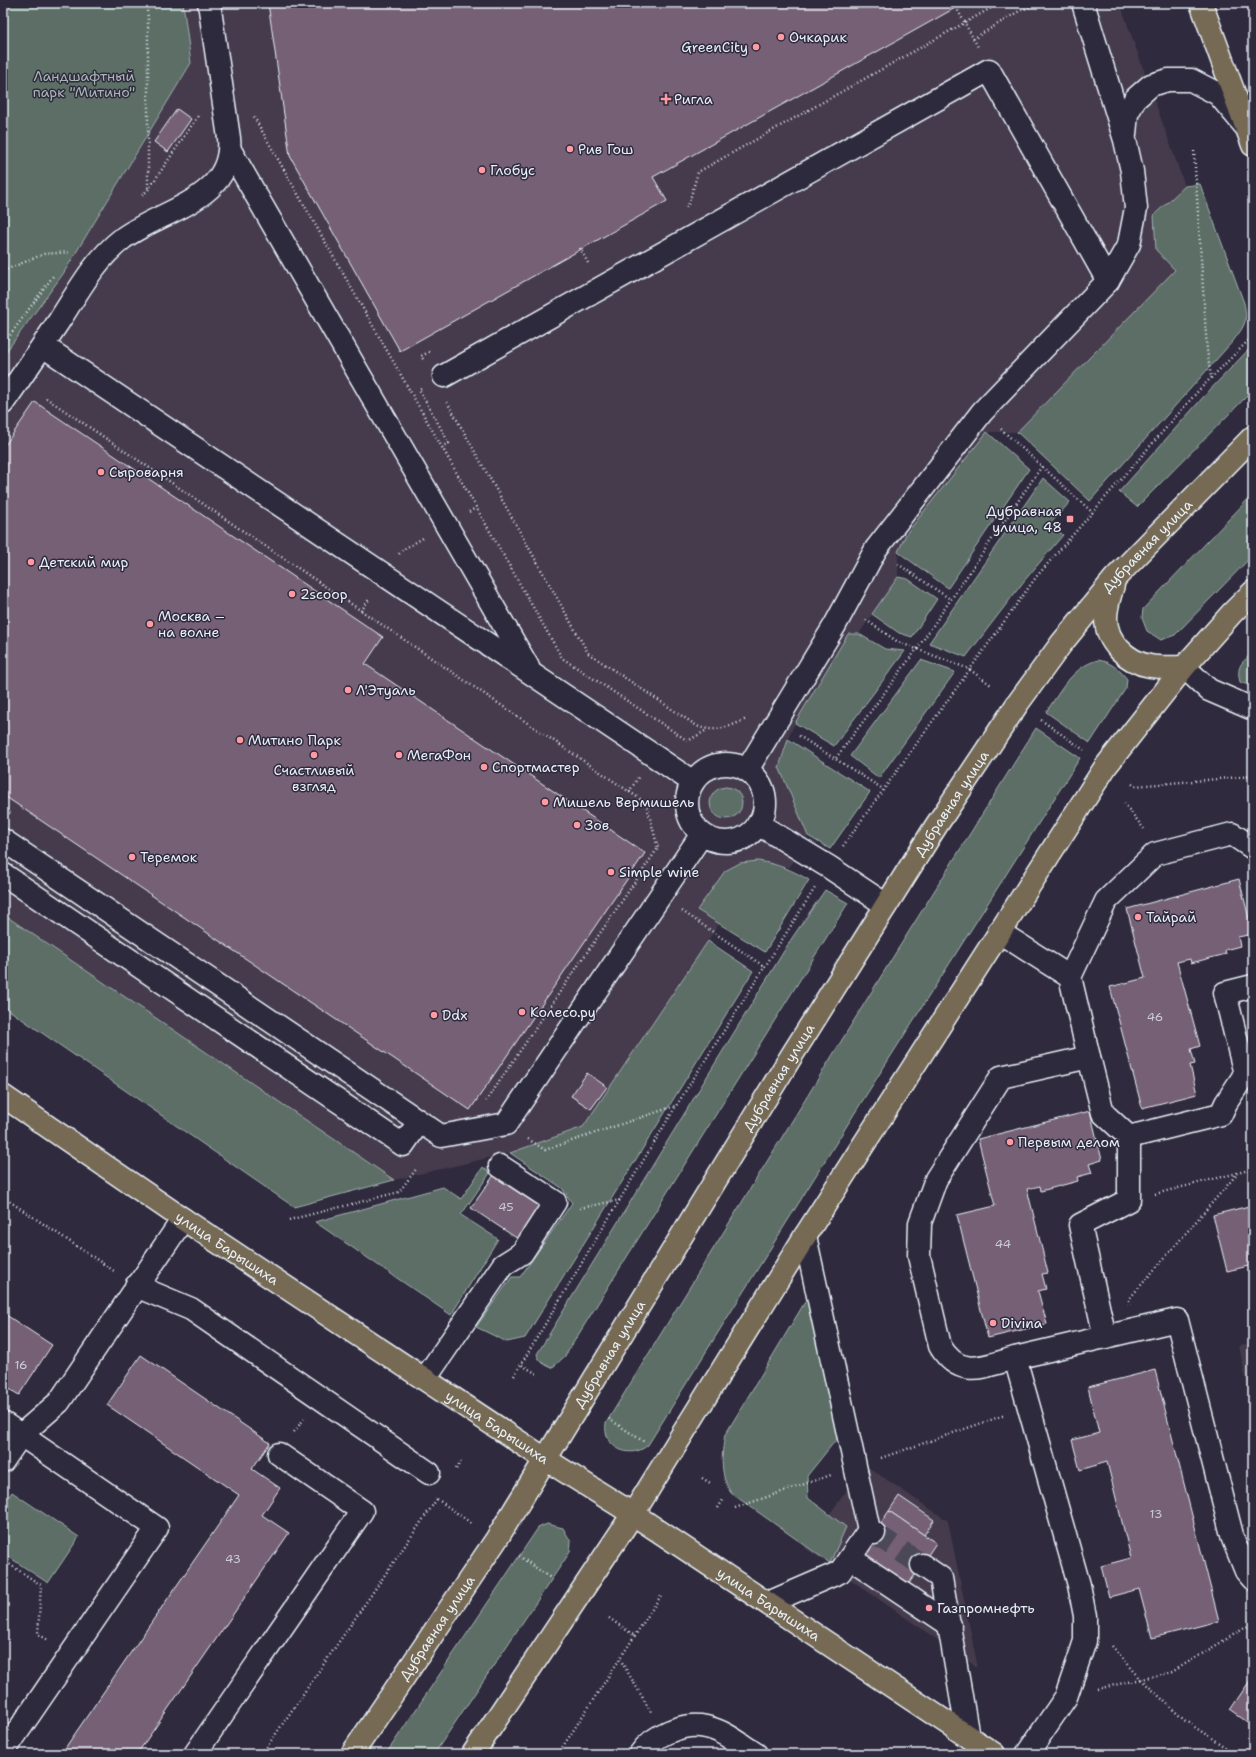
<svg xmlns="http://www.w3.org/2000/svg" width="1256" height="1757" font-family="'Shantell Sans',sans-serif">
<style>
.built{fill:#443a4e}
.green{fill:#5b6e66;stroke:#a2b0af}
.building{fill:#766074;stroke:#e8f1f8}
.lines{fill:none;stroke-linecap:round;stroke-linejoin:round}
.minor-tunnel{stroke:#4b4859;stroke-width:22;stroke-dasharray:22 11;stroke-linecap:butt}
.minor-casing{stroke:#e8f1f8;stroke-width:25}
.major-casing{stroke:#e8f1f8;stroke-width:25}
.path{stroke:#e8f1f8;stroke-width:2.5;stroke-dasharray:1 3;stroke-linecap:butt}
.minor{stroke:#2f2a3d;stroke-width:22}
.major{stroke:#776a54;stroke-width:22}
.poi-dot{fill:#ff9aa2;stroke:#2f2a3d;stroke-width:1.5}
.labels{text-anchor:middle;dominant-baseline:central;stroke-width:3;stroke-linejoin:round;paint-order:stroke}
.number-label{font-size:12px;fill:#cccdd7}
.poi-label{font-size:14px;fill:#e8f1f8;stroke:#2f2a3d;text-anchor:start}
.park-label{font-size:14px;fill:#a9b6b6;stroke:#2f2a3d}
.street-label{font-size:14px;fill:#e8f1f8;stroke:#2f2a3d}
</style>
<rect width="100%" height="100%" fill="#2f2a3d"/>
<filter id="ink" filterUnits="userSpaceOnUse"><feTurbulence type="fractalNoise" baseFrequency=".025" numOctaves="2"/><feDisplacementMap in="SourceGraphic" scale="8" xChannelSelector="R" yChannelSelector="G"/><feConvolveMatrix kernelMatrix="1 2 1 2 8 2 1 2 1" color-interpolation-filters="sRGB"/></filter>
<g filter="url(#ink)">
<g class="built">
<path d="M183,3H1120L1185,186L1154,215L1156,250L1176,270L1017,432H987L898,552V577L859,634H848L797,719L785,745L779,767L808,836L789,868L775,864L740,863L725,871L697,910L719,924L583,1127L510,1153L394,1180L3,914V356L63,274L191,63Z"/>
<path d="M1253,1344V1415L1239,1346Z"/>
<path d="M865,1465L948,1521L978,1668L805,1548Z"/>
</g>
<g class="green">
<path d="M3,3H183L191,63L63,274L3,356Z"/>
<path d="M1200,184L1244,303C1248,322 1245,325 1233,341L1090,501L1017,432L1175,270L1156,250L1154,215L1185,186Z"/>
<path d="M1253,345V390L1137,507L1119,492L1206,394Z"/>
<path d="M987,432L1029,469L948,588L898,552L906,534Z"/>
<path d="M1043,478L1070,502L1050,524L1063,535L1024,581L966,657L929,643Z"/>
<path d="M1253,494V555L1175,635L1161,640L1147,631L1142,618L1143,609Z"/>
<path d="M898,577L908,579L937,599L912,637L899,633L872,614Z"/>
<path d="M848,634H859L885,649L905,651L834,746L795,723Z"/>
<path d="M1253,652V687L1240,682C1236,665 1242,663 1253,652Z"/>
<path d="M921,660L955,672L879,778L850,756Z"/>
<path d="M1098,660C1111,662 1119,669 1127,679L1126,688L1090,743L1046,712C1061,691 1072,667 1098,660Z"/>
<path d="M1036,728L1080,758L856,1111L648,1445C630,1461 602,1447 606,1423L893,957Z"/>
<path d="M788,739L870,792L830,849L808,836L779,767Z"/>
<circle cx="726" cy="803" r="16"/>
<path d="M758,861C778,864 792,870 809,880L765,952L697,910L725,871L740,863Z"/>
<path d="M825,890L848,903L565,1356L552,1368C545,1365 539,1362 537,1354L792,938Z"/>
<path d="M3,914L394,1180L294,1207L3,1006Z"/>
<path d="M708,941L753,971L525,1338L507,1342L476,1327L512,1277H520L572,1203L562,1188L510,1153L583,1127Z"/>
<path d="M483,1167L490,1173L461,1215L498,1239L451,1315L315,1222L443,1187L461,1199Z"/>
<path d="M808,1297L839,1436L807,1476L808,1498L846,1527L830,1563L731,1493C720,1476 721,1455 725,1435Z"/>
<path d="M12,1492L79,1537L48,1583L3,1553V1506Z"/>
<path d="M547,1524L563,1528L571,1542L570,1552L434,1754H386L538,1528Z"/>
</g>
<g class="building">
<path d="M268,3H964L653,177L667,201L400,351L290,156Z"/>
<path d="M177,109L191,119L168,152L154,142Z"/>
<path d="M35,402L383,637L365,664L645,853L470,1110L3,795V448Z"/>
<path d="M1239,879L1253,934L1238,937L1240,946L1225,950L1226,954L1191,963L1190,959L1177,962L1200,1046L1191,1049L1195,1064L1190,1065L1197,1094L1142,1108L1110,987L1145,978L1127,909Z"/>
<path d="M587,1073L607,1087L591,1109L571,1096Z"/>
<path d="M1090,1111L1102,1160L1089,1164L1092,1173L1077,1177L1078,1181L1041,1191L1040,1186L1027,1189L1048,1273L1042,1274L1046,1289L1038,1291L1047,1324L988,1338L957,1215L995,1206L978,1139Z"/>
<path d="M494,1175L540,1205L518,1239L471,1208Z"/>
<path d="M1253,1205V1265L1227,1271L1213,1215Z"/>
<path d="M3,1313L52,1345L19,1395L3,1385Z"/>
<path d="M141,1355L270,1443L252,1469L280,1488L262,1515L289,1533L137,1754H61L239,1495L107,1405Z"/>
<path d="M1155,1370L1219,1621L1152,1638L1139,1589L1109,1597L1101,1566L1131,1558L1107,1462L1080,1470L1072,1440L1099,1433L1088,1387Z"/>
<path d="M899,1496L934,1520L924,1535L889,1511Z"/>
<path d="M889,1511L936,1543L906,1588L858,1556Z"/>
<path d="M1253,1676V1726L1230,1710Z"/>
</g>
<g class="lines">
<path class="minor-tunnel" d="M874,1533L922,1565"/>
<defs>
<g id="minor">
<path d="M1125,134L1127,114L1135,99L1151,85L1168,80H1191L1218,94L1245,126"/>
<path d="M230,150L528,667"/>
<path d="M43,346L693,782"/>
<path d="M444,376L989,70L1108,281"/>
<path d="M3,403C22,376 41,348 59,321C78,292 94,261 122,239C160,210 235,200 229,138L209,3"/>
<path d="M1184,667L1209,690L1253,709"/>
<circle cx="726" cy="803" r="39"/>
<path d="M747,770L835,625L876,549L982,412L1108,281L1129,244L1136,208L1132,171L1125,140L1083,3"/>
<path d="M758,824L829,867L886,905"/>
<path d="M3,840L441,1136L506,1124L702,834"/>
<path d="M3,874L403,1145L419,1122"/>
<path d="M999,932L1070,977L1089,1057L1001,1077L936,1179L920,1223L919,1256L940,1346C960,1380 984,1366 1015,1358"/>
<path d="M1070,977L1106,901L1155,854L1232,834L1253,848"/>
<path d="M1089,1057L1103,1113L1129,1137L1221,1114L1226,1103L1245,1074L1225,993L1253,986"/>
<path d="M805,1236L869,1530L874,1533"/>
<path d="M136,1286L191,1309L429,1473"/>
<path d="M1105,1337L1080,1225L1129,1200V1137"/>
<path d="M425,1379L503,1265L522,1253L555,1202L500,1166"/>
<path d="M3,1423L21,1435L3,1461"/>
<path d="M850,1558L950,1625"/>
<path d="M922,1565L941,1578L968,1737"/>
<path d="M768,1603L840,1572L869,1530"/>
<path d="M3,1753L157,1528L21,1435L59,1402L183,1219"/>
<path d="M195,1754L362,1511L279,1454"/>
<path d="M640,1754C653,1735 683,1722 706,1727C725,1731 740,1744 756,1754"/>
<path d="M1027,1754L1066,1697L1085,1641V1616L1079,1585L1015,1358L1177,1320L1233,1539L1246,1571L1253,1579"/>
</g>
<g id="major">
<path d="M1201,3L1253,145"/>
<path d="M1113,585C1110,596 1106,606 1106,618C1106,642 1127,662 1150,666C1161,668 1173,667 1184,667"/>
<path id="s1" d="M3,1096L183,1219L545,1459L633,1514L994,1754"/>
<path id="s2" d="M352,1754L496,1540L792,1055L936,826L1018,703L1061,644L1115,578L1253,437"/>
<path d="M473,1754L633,1514L805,1236L1106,766L1184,667L1232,613L1253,592"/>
</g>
</defs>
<use href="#minor" class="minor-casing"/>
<use href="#major" class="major-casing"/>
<g class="path">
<path d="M146,3L148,18V188"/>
<path d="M956,7L978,47"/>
<path d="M973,39L1021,10L1041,3"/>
<path d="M254,117L562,658L688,741L707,730"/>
<path d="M1194,151L1207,350L1211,377"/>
<path d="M142,195L148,190L198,116"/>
<path d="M686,207L688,206L698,172L1000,3"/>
<path d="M580,248L589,265"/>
<path d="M3,271L44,254L71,252"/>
<path d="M3,345L53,276"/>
<path d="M423,359L421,356L431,351"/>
<path d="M421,388L419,389L449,443L443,446"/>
<path d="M46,398L646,803L658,848L486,1101"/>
<path d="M447,402L588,653L697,726C714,733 730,727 746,719"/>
<path d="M1001,429L1093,513"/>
<path d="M469,512L477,507"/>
<path d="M399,554L402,550L423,538"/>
<path d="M898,564L950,599"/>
<path d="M361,611L370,598"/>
<path d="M866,620L898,642L969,669L991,685"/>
<path d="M1041,720L1084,750"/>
<path d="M799,736L883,789"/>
<path d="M836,758L917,649L1042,466"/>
<path d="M1132,784L1135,786L1253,776"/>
<path d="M629,792L639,776"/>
<path d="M1124,803L1144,829"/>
<path d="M3,808L11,814"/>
<path d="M843,846L1037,576L1199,390L1253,336"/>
<path d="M682,911L765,967"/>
<path d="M528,1139L545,1150L675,1106"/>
<path d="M1155,1194L1253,1169"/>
<path d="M3,1197L114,1271"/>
<path d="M580,1208L620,1200"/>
<path d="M289,1220L399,1192L417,1168"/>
<path d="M1129,1305V1299L1237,1174"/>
<path d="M522,1365L537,1374"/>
<path d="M514,1376L676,1106L815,888"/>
<path d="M609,1419L646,1443"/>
<path d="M294,1432L304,1419"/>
<path d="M881,1458L1005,1415"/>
<path d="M456,1469L461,1461"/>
<path d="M702,1478L712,1484"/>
<path d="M437,1499L471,1523"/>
<path d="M718,1508L723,1500"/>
<path d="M735,1508L831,1475"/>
<path d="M519,1556L552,1579"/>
<path d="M3,1560L41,1585L38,1634L48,1640"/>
<path d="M609,1618L635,1636"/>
<path d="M1112,1646L1141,1679L1184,1720L1231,1751L1232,1754"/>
<path d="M620,1659L651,1712"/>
<path d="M1097,1689L1172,1672L1253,1623"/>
<path d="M262,1754L437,1499"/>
<path d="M558,1754L662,1594"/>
</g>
<use href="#minor" class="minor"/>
<use href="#major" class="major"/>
</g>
</g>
<g class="poi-dot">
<circle cx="781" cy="37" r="4"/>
<circle cx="756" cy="47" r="4"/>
<path d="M664 93h4v4h4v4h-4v4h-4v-4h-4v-4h4z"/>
<circle cx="570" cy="149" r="4"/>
<circle cx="482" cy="170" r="4"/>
<circle cx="101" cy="472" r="4"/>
<rect x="1066" y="515" width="8" height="8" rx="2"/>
<circle cx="31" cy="562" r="4"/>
<circle cx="292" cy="594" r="4"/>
<circle cx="150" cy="624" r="4"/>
<circle cx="348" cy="690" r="4"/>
<circle cx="240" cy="740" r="4"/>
<circle cx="314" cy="755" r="4"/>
<circle cx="399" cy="755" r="4"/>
<circle cx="484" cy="767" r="4"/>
<circle cx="545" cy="802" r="4"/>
<circle cx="577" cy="825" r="4"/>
<circle cx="132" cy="857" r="4"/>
<circle cx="611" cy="872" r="4"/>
<circle cx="1138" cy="917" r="4"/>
<circle cx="522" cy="1012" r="4"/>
<circle cx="434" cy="1015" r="4"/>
<circle cx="1010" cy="1142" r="4"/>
<circle cx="993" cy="1323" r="4"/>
<circle cx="929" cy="1608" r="4"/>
</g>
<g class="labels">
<g class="number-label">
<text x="1155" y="1017">46</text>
<text x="506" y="1207">45</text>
<text x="1003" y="1244">44</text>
<text x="21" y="1365">16</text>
<text x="1156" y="1514">13</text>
<text x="233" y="1559">43</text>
</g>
<g class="poi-label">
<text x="789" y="37">Очкарик</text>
<text x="748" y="47" text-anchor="end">GreenCity</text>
<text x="674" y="99">Ригла</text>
<text x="578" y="149">Рив Гош</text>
<text x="490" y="170">Глобус</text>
<text x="109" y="472">Сыроварня</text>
<text x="1062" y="511" text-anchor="end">Дубравная<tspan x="1062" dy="16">улица, 48</tspan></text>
<text x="39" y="562">Детский мир</text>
<text x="300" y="594">2scoop</text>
<text x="158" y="616">Москва –<tspan x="158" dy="16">на волне</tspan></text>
<text x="356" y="690">Л'Этуаль</text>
<text x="248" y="740">Митино Парк</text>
<text x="407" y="755">МегаФон</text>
<text x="492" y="767">Спортмастер</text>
<text x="314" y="770" text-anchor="middle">Счастливый<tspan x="314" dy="16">взгляд</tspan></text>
<text x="553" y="802">Мишель Вермишель</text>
<text x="585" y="825">Зов</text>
<text x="140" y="857">Теремок</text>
<text x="619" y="872">Simple wine</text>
<text x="1146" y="917">Тайрай</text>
<text x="530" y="1012">Колесо.ру</text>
<text x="442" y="1015">Ddx</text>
<text x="1018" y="1142">Первым делом</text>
<text x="1001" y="1323">Divina</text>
<text x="937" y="1608">Газпромнефть</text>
</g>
<g class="park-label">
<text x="84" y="76">Ландшафтный<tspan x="84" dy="16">парк "Митино"</tspan></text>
</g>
<g class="street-label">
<text stroke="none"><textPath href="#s2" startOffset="1448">Дубравная улица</textPath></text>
<text stroke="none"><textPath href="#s2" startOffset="1124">Дубравная улица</textPath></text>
<text stroke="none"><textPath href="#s2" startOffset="800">Дубравная улица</textPath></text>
<text stroke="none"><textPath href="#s1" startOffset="271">улица Барышиха</textPath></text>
<text stroke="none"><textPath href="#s2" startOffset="476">Дубравная улица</textPath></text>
<text stroke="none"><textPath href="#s1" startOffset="595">улица Барышиха</textPath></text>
<text stroke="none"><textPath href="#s1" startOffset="919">улица Барышиха</textPath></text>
<text stroke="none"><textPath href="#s2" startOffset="152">Дубравная улица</textPath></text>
</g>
</g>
<rect width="1256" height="1757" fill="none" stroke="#2f2a3d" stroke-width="16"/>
<rect x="8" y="8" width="1240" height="1741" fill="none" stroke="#e8f1f8" stroke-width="1.5" filter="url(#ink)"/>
</svg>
